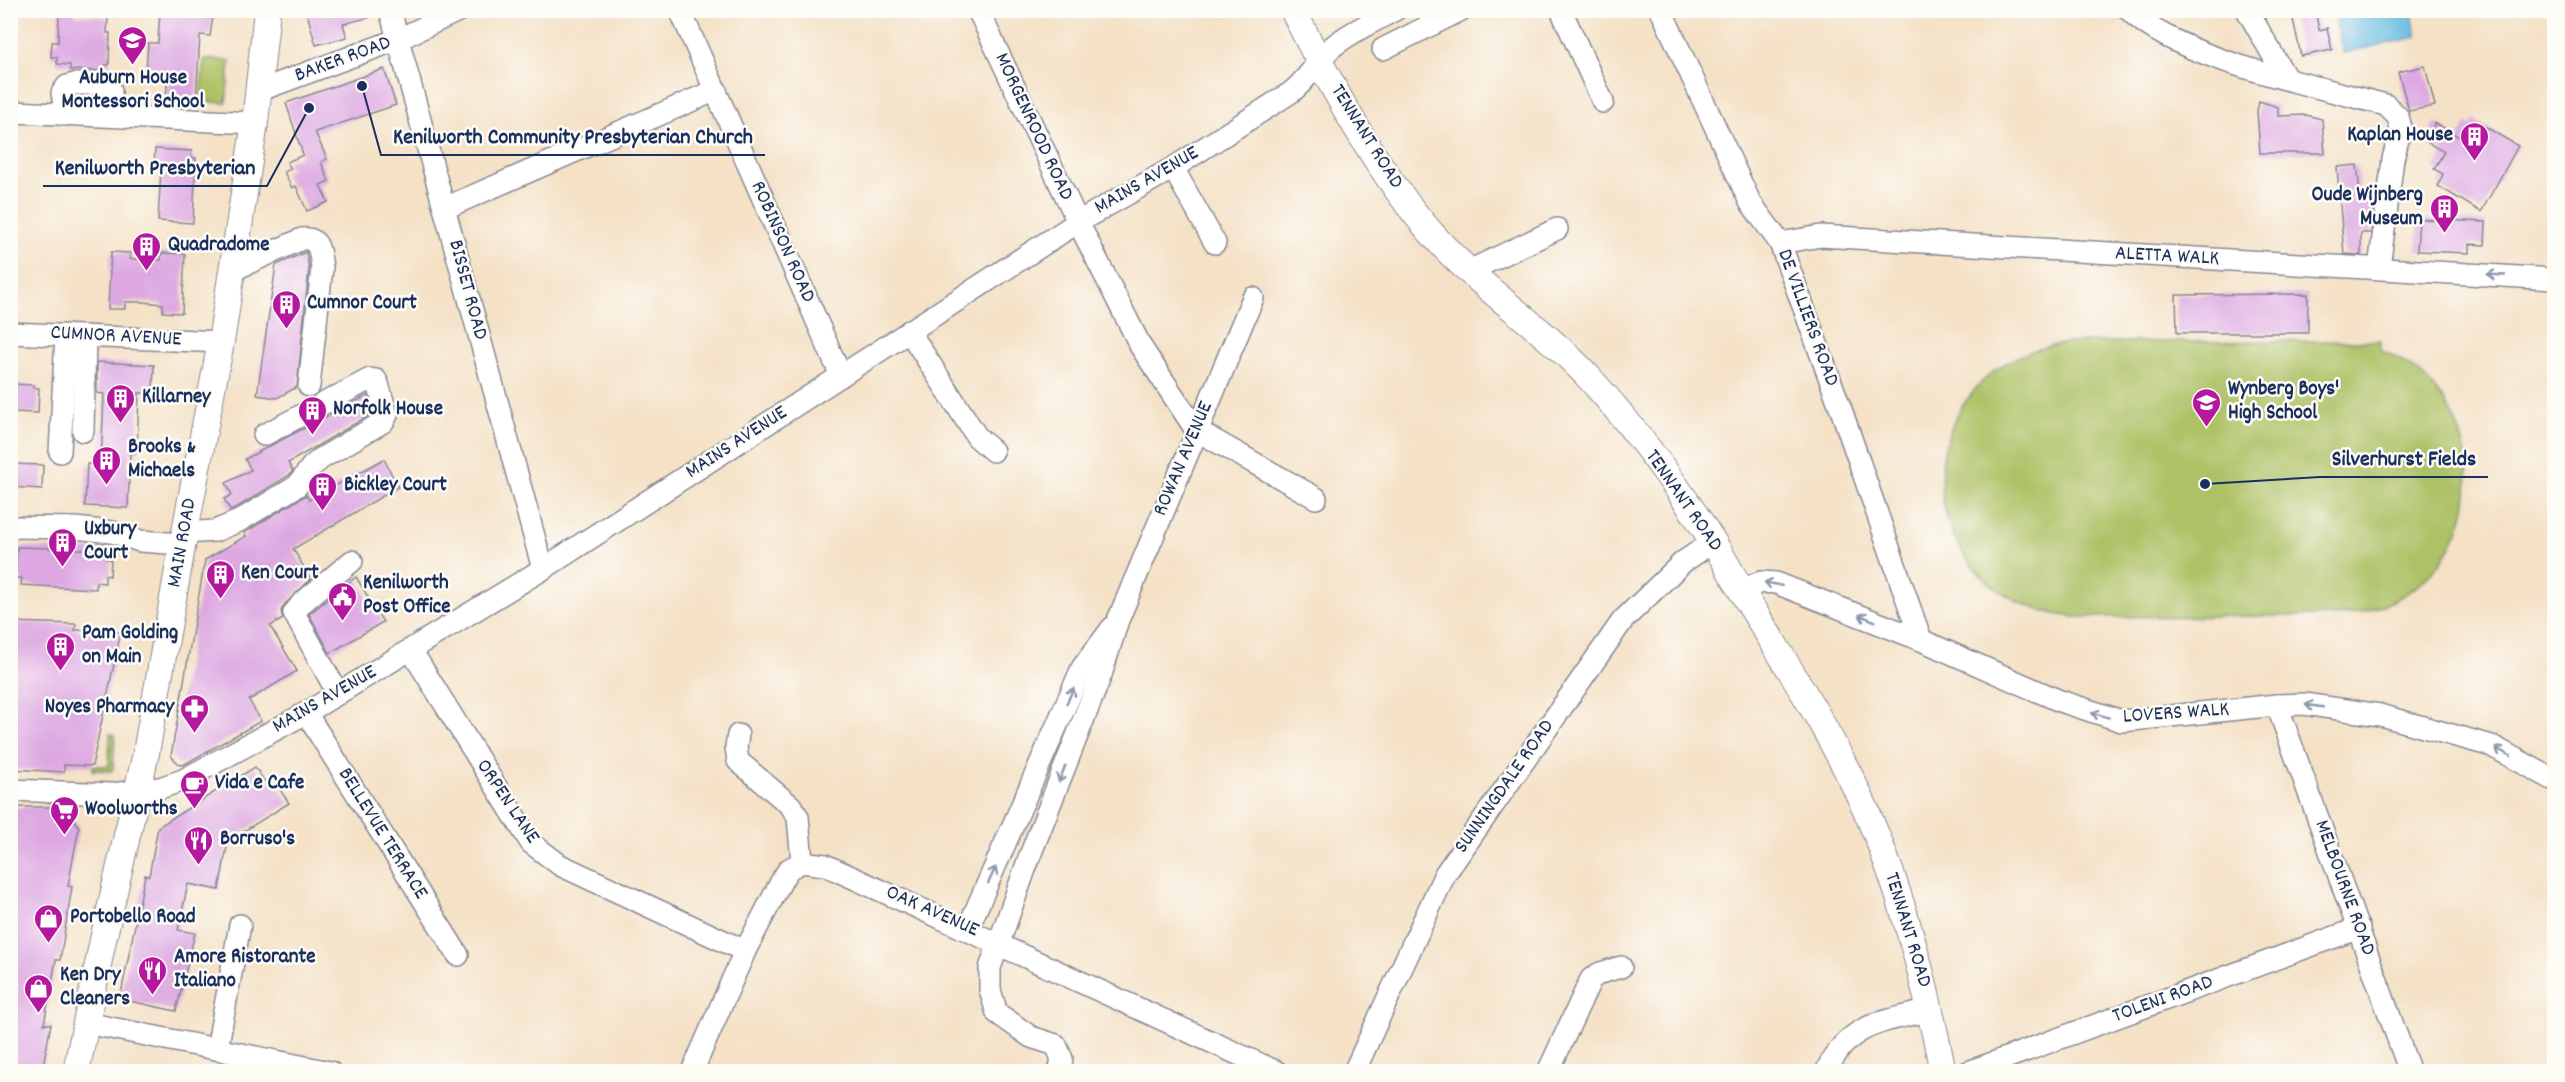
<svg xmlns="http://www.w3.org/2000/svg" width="2565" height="1082" font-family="Dekko,sans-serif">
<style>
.green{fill:#adc165;stroke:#647862;stroke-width:1.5}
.water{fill:#63bbe0;stroke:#3f759f;stroke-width:1.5}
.building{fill:#dda8e2}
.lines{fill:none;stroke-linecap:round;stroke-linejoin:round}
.minor-casing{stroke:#888892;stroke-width:24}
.major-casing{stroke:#888892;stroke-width:28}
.minor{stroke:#fff;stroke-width:21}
.major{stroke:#fff;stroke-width:26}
.oneway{stroke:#8d97ae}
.labels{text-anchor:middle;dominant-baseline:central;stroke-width:5;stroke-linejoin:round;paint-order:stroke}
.street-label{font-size:21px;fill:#1b2f5e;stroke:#fdfcf7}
.poi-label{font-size:21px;font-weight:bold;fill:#1b2f5e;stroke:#fdfcf7;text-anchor:start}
.leader{fill:none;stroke:#1b2f5e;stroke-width:2}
.callout-dot{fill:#1b2f5e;stroke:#fdfcf7;stroke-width:2}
.callout-label{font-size:22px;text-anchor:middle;font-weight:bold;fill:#1b2f5e;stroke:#fdfcf7;stroke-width:5;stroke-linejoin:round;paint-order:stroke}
</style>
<rect width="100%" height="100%" fill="#fdfcf7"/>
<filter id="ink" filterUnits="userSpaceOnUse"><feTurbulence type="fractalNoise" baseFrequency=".0167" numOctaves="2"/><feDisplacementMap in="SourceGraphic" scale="12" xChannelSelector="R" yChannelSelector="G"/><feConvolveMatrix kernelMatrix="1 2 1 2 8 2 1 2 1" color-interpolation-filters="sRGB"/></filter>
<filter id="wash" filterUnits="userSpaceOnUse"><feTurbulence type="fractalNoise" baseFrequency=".008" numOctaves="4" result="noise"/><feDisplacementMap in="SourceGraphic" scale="24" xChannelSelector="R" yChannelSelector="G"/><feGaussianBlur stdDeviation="1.35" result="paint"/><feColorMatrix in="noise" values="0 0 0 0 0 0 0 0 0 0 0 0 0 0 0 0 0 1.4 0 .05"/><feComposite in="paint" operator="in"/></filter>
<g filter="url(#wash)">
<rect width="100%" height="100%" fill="#f4e1c6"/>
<g class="green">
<path d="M204,59L230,61L226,103L200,101Z"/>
<path d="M2380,341V350C2487,392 2500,543 2397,599C2378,609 2358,614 2336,616L2074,617C1893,596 1900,353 2079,342Z"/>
<path d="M110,734L115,735L113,768L111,771L93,770V766H109Z"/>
</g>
<path class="water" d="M2334,11H2411L2417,37L2343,53Z"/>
<g id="blocks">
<g class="building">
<path d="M59,10H75V15L108,17L107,33H110L109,65H105L104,71L70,70V65L57,64V57H51L52,42H58Z"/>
<path d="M160,10H214L210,36L200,35L196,101L166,99L168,72L146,71L148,43H158Z"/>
<path d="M306,10H371V17L343,24L347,37L316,45Z"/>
<path d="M2291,10H2315L2319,30L2327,28L2332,50L2301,56Z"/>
<path d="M2425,66L2435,106L2409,111L2398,72Z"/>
<path d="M384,69L396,105L315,132L327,159L321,162L329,181L320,185L328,202L307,211L296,186L292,188L284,172L291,169L287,162L303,155L286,103Z"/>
<path d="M2259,101L2278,107V116L2306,115L2322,119L2325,153H2260L2257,111Z"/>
<path d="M2474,120L2518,146L2481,212L2438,186L2443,174L2434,169L2444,152L2425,141L2435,123L2459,137L2466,124L2471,125Z"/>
<path d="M155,149L192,151L191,158H196L193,223L158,221L161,169H154Z"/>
<path d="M2357,165L2360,193L2372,192L2373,215L2371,233H2361V255L2344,254L2337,167Z"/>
<path d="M2419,219L2486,222L2485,245L2469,244V253L2417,251Z"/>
<path d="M111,252L131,253L130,259L161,260L162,253L185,254L182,313L163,312V304L143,302H125V309H108Z"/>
<path d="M306,252L309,268L297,387L277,398L257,395L276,265Z"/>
<path d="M2308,294V333H2177L2176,295Z"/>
<path d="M97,362L154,365L153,393H139L137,453H130L128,508L85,506L87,464H101L104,394L97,393Z"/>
<path d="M10,384L33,385V388H39L38,413L10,412Z"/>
<path d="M368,395L373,413L288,463L293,471L288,476L231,511L224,499L232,495L226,483L251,470L245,459Z"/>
<path d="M384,459L398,487L293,549L311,579L284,605L281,611L283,619L270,626L297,671L249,700L261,721L183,765H180L171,756L205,560L246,536L244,533L306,495L309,500Z"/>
<path d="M10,464L43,465L42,489L10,487Z"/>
<path d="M17,547L106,550V559H111L110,576L105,575V583L96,582V589L21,585L22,578H15Z"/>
<path d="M356,577L383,622L330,653L309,614Z"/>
<path d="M10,622L76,624L75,630L121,632L92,766L64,765V772L10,769Z"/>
<path d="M255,767L265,782L272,778L289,803L228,841L219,890L188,884L178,930L195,933L176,1011L120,999L145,875L149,876L158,827Z"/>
<path d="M14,807H65L79,827L68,886L72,887L60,960H56L44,1024H51L42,1071H10V874Z"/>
</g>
</g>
</g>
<g filter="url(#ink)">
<use href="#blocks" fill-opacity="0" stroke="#888892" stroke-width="1.5"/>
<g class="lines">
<defs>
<g id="minor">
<path d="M390,10L543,569"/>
<path d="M680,10L841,376"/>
<path d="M978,10L1078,222L1141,347L1196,430L1316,498"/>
<path d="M1561,10L1603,102"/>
<path d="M1661,10L1750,202L1780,243L1843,415L1921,640"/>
<path d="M2129,10C2178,60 2318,86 2386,105L2398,117L2401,128L2393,159L2379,268"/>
<path d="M2247,10L2286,78"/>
<path d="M1383,49L1461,10"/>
<path d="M258,91L399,39L460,10"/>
<path d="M14,112L255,123"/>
<path d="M66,115L62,93L67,86L74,84H107L111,90V116"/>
<path d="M1173,168L1215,243"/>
<path d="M445,208L716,90"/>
<path d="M1780,243L1821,236L2554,279"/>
<path d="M233,270L302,239C320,237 320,253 322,268L309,386"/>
<path d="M1469,271L1557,229"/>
<path d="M909,331L977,437L993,451"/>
<path d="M10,333L221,342"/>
<path d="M83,431L85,336"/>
<path d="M60,452L66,335"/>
<path d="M13,527L75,528L112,532L140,541L182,544"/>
<path d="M184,533L215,531L239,521L297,486L312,466L322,458L383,422L387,415L378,384L376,380L370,379L264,435"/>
<path d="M1741,590L1761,582L1776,583L1921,640L2060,701L2122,721L2277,705L2304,704L2380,715L2492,746L2554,780"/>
<path d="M411,650L531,843L560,865L745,951"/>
<path d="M338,694L294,613L302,603L352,561"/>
<path d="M2277,705L2410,1072"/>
<path d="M306,713L458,955"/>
<path d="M738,735L736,747L738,761L791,806L798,817L802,862"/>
<path d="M10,790L112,794L160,788L183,780L306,713L543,569L1078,222L1173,168L1290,93C1307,81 1316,62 1331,48C1350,32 1373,22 1395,10"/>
<path d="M968,928L1082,668L1112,628"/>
<path d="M86,1023L330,1072"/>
<path d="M217,1049L240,925"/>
<path d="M692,1072L745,951L783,878L789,869L802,862L825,865L1277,1072"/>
<path d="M1059,1072L1062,1059L1056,1045L1031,1037L997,1013L990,990V968L1029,858L1101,675L1118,620L1253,298"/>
<path d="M1354,1072L1445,874L1623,620L1683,562L1713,542"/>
<path d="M1548,1072L1591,979L1600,973L1621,967"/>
<path d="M1826,1072C1848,1022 1884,1022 1931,1010"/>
<path d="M1968,1072L2359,928"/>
</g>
<g id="major">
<path d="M1293,10C1334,92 1387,191 1452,255C1497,300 1551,335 1593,382C1637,431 1676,484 1712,540C1724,559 1735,580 1747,600C1789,668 1833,737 1866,810C1903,894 1925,982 1943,1072"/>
<path d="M76,1072L103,940L146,753L182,547L221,342L255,123L267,10"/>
</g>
</defs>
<use href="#minor" class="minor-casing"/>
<use href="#major" class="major-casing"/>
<use href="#minor" class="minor"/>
<use href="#major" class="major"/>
</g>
<defs><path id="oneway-shaft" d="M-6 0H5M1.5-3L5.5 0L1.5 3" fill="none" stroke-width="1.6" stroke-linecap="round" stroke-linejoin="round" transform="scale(1.5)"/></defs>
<g class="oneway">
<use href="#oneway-shaft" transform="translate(2496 275) rotate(-177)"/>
<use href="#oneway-shaft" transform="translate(1773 584) rotate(-168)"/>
<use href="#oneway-shaft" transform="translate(1867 618) rotate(-158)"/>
<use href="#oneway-shaft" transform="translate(1070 696) rotate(-66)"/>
<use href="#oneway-shaft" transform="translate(2314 706) rotate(-172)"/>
<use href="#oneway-shaft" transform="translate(2100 715) rotate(-164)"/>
<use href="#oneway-shaft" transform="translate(2503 752) rotate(-152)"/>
<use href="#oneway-shaft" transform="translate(1062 774) rotate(112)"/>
<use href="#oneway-shaft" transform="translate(992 875) rotate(-65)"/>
</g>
</g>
<defs>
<symbol id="school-pin" viewBox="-11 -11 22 30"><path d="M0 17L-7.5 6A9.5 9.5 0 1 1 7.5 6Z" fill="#b5179e" stroke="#fdfcf7"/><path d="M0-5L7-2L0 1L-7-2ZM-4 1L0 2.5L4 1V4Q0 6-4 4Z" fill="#fff"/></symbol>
<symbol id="building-pin" viewBox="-11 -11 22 30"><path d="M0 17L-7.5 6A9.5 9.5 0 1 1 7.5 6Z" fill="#b5179e" stroke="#fdfcf7"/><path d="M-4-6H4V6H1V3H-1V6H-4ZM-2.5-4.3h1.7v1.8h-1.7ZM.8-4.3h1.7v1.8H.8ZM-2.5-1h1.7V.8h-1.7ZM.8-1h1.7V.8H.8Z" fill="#fff"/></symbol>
<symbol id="civic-pin" viewBox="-11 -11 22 30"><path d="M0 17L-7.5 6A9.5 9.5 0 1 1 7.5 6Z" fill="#b5179e" stroke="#fdfcf7"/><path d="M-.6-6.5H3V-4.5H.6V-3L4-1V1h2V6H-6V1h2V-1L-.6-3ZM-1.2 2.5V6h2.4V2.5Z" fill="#fff"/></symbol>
<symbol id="pharmacy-pin" viewBox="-11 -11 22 30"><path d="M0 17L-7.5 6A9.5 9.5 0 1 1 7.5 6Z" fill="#b5179e" stroke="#fdfcf7"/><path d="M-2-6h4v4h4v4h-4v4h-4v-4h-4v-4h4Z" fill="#fff"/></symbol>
<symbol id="cafe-pin" viewBox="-11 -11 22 30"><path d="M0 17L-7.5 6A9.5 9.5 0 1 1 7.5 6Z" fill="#b5179e" stroke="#fdfcf7"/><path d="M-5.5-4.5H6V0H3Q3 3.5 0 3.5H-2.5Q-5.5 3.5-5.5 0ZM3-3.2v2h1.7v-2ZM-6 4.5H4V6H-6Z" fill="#fff"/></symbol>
<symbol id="supermarket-pin" viewBox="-11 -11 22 30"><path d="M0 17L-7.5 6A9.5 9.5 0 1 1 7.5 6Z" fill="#b5179e" stroke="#fdfcf7"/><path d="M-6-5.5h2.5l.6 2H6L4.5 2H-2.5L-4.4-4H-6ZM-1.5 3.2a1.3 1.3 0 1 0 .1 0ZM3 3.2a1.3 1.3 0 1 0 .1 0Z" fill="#fff"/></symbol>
<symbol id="restaurant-pin" viewBox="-11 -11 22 30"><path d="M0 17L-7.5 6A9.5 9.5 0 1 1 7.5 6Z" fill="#b5179e" stroke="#fdfcf7"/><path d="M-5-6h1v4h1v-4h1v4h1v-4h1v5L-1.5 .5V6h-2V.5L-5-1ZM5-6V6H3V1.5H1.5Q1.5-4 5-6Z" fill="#fff"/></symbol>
<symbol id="shop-pin" viewBox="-11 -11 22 30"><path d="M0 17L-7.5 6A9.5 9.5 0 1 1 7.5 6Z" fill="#b5179e" stroke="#fdfcf7"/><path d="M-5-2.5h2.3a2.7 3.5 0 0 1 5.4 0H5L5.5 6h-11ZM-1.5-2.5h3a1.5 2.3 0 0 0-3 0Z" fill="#fff"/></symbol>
</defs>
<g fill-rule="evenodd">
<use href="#school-pin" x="116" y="24" width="33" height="45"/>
<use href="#building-pin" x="2458" y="120" width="33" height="45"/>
<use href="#building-pin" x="2428" y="192" width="33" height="45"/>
<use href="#building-pin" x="130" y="230" width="33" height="45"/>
<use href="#building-pin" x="270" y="288" width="33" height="45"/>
<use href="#building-pin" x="104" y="382" width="33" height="45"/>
<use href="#school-pin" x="2190" y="386" width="33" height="45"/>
<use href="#building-pin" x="296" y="394" width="33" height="45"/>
<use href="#building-pin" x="90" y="444" width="33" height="45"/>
<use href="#building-pin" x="306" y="470" width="33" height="45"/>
<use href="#building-pin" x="46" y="526" width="33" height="45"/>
<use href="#building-pin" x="204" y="558" width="33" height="45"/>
<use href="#civic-pin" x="326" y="580" width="33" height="45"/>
<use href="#building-pin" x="44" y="630" width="33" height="45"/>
<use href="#pharmacy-pin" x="178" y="692" width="33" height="45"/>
<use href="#cafe-pin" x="178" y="768" width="33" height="45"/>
<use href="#supermarket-pin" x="48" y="794" width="33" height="45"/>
<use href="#restaurant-pin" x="182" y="824" width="33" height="45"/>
<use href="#shop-pin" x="32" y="902" width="33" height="45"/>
<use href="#restaurant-pin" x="136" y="954" width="33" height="45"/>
<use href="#shop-pin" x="22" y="972" width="33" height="45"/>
</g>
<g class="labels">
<g class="street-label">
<text transform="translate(343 60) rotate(-20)">BAKER ROAD</text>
<text transform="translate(1033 127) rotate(65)">MORGENROOD ROAD</text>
<text transform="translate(1366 137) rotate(58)">TENNANT ROAD</text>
<text transform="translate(1147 181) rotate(-30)">MAINS AVENUE</text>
<text transform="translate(782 242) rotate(66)">ROBINSON ROAD</text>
<text transform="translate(2167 257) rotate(3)">ALETTA WALK</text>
<text transform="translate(467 290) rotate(75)">BISSET ROAD</text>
<text transform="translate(1807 318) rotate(70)">DE VILLIERS ROAD</text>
<text transform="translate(116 337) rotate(3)">CUMNOR AVENUE</text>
<text transform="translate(737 443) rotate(-33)">MAINS AVENUE</text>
<text transform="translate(1184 459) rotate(-67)">ROWAN AVENUE</text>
<text transform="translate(1683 501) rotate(55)">TENNANT ROAD</text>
<text transform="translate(183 543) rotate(-80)">MAIN ROAD</text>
<text transform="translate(325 700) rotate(-30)">MAINS AVENUE</text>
<text transform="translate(2176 714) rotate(-4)">LOVERS WALK</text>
<text transform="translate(1505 787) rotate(-55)">SUNNINGDALE ROAD</text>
<text transform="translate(507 802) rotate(56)">ORPEN LANE</text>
<text transform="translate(382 834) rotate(58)">BELLEVUE TERRACE</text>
<text transform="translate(2344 888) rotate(70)">MELBOURNE ROAD</text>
<text transform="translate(932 912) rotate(24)">OAK AVENUE</text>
<text transform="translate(1907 930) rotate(73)">TENNANT ROAD</text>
<text transform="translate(2163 1000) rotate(-20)">TOLENI ROAD</text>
</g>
<g class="poi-label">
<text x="133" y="79" text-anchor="middle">Auburn House<tspan x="133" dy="24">Montessori School</tspan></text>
<text x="2453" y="136" text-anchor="end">Kaplan House</text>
<text x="2423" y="196" text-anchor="end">Oude Wijnberg<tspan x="2423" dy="24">Museum</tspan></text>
<text x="168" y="246">Quadradome</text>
<text x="307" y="304">Cumnor Court</text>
<text x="2228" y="390">Wynberg Boys'<tspan x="2228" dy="24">High School</tspan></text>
<text x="142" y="398">Killarney</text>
<text x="333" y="410">Norfolk House</text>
<text x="128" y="448">Brooks &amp;<tspan x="128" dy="24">Michaels</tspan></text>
<text x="344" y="486">Bickley Court</text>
<text x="84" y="530">Uxbury<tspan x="84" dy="24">Court</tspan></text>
<text x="241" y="574">Ken Court</text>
<text x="363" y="584">Kenilworth<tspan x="363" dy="24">Post Office</tspan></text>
<text x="82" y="634">Pam Golding<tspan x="82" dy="24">on Main</tspan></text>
<text x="174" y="708" text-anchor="end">Noyes Pharmacy</text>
<text x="215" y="784">Vida e Cafe</text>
<text x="85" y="810">Woolworths</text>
<text x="220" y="840">Borruso's</text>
<text x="70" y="918">Portobello Road</text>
<text x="174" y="958">Amore Ristorante<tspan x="174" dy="24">Italiano</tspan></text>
<text x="60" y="976">Ken Dry<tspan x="60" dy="24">Cleaners</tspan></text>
</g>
</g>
<path class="leader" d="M362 86L381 155H765M309 108L267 186H43M2205 484L2320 477H2488"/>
<g class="callout-dot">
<circle cx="362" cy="86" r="6"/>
<circle cx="309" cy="108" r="6"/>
<circle cx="2205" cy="484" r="6"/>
</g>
<g class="callout-label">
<text x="573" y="143">Kenilworth Community Presbyterian Church</text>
<text x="155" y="174">Kenilworth Presbyterian</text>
<text x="2404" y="465">Silverhurst Fields</text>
</g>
<rect width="2565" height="1082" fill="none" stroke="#fdfcf7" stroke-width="36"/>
</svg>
